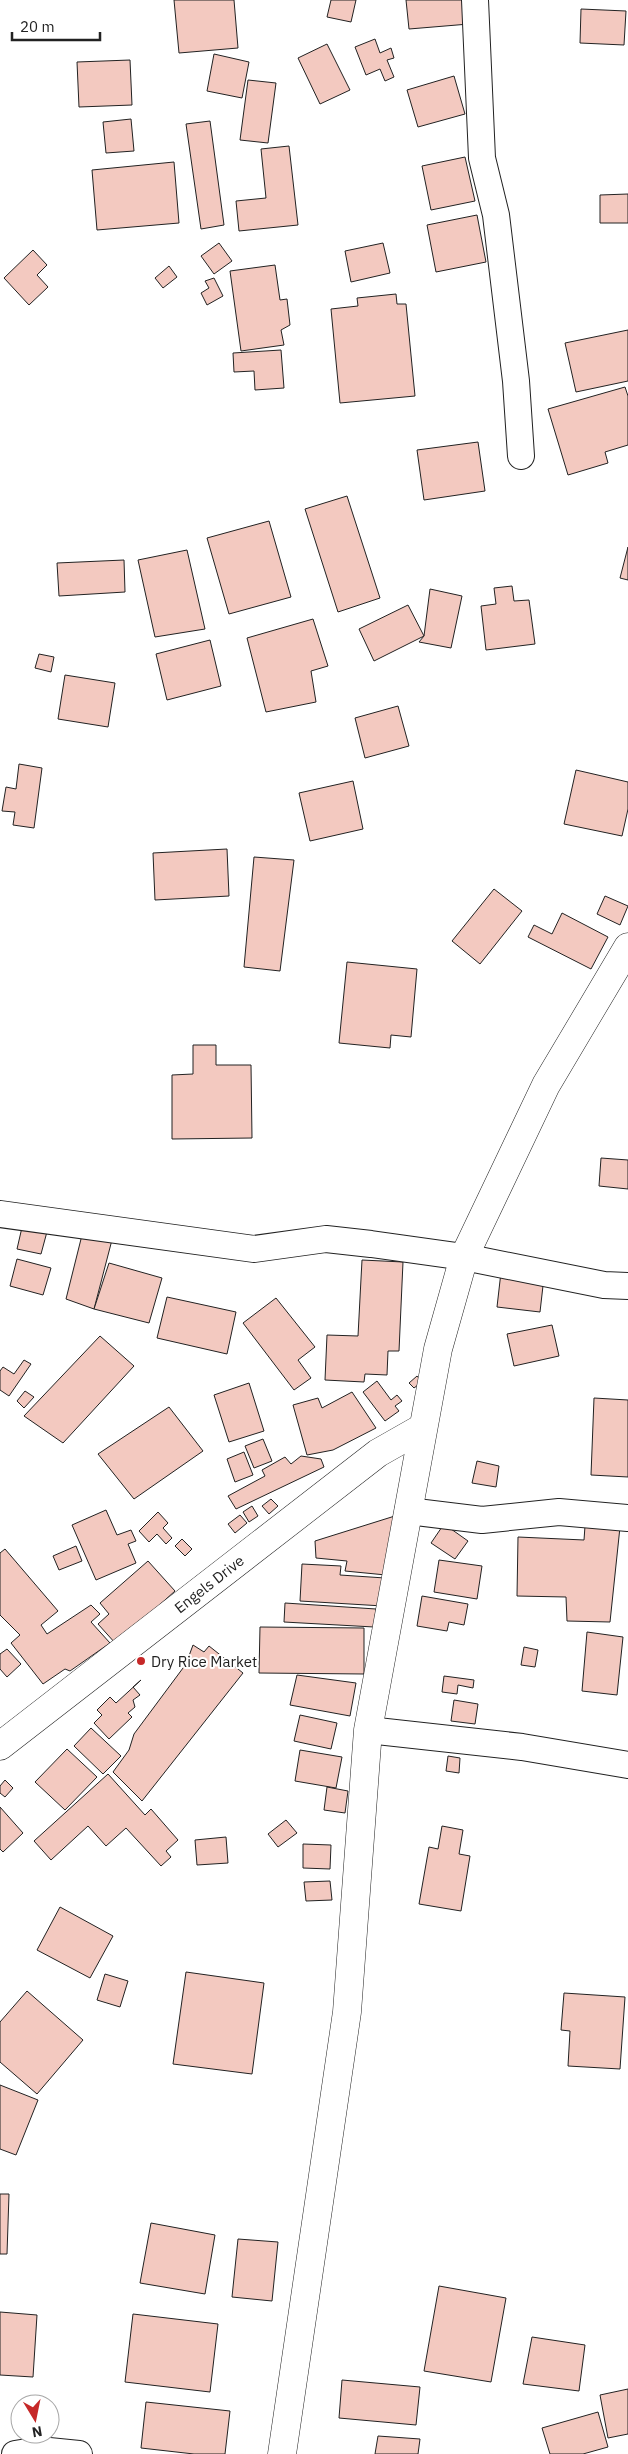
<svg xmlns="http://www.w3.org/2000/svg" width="628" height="2454" font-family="'IBM Plex Sans',sans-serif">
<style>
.building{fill:#f3c9c0;stroke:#222}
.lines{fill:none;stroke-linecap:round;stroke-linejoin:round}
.street-casing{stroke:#222;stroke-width:28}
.secondary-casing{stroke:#222;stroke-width:29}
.street{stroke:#fff;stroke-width:26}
.secondary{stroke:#fff;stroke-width:28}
.poi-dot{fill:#c62828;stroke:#fff;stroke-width:2}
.labels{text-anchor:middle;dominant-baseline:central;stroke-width:4;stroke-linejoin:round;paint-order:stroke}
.street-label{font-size:15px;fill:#222;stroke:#fff}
.poi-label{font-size:15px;fill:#222;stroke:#fff;text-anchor:start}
</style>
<rect width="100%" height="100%" fill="#fff"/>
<g class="building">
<path d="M174,0H234L238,48L179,53Z"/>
<path d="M331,0H356L351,22L327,17Z"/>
<path d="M406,0H467L469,24L409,29Z"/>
<path d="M581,9L626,11L624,45L580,43Z"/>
<path d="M375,39L380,53L391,48L394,58L387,60L394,77L385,81L380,69L366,75L355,47Z"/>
<path d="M327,44L350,90L320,104L298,58Z"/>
<path d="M214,54L249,62L242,98L207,91Z"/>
<path d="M130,60L132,105L79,107L77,62Z"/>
<path d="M454,76L465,114L418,127L407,90Z"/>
<path d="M248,80L276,83L268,143L240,140Z"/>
<path d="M131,119L134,151L106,153L103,122Z"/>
<path d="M210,121L224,225L201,229L186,124Z"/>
<path d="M289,146L298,225L239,231L236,201L266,198L261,149Z"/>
<path d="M465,157L475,201L431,210L422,166Z"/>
<path d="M174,162L179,223L97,230L92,170Z"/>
<path d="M628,194V223H600V195Z"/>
<path d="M477,215L486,262L436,272L427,225Z"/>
<path d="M219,243L232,261L214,274L201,256Z"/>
<path d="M383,243L390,273L351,282L345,251Z"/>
<path d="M33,250L47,265L37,275L48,287L29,305L4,278Z"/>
<path d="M275,265L280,300L287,299L290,325L281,330L284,345L241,351L230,271Z"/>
<path d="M169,266L177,277L163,288L155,278Z"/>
<path d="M214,278L223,296L207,305L201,293L209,288L205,281Z"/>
<path d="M396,294L397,304H406L415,396L340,403L331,309L358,306L357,298Z"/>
<path d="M628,330V381L576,392L565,343Z"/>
<path d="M281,350L284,388L255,390L254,371L234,372L233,353Z"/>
<path d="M625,387L628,396V445L605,452L608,463L568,475L548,409Z"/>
<path d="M478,442L485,491L424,500L417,450Z"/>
<path d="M347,496L380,598L338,612L305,509Z"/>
<path d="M269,521L291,597L229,614L207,538Z"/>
<path d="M628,547V580L620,578Z"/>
<path d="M187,550L205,629L155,637L138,560Z"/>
<path d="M124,560L125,592L59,596L57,563Z"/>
<path d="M512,586L514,601L529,600L535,644L486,650L481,606L496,604L494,588Z"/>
<path d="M430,589L462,596L451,648L419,642L424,636Z"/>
<path d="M408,605L424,636L374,661L359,629Z"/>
<path d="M313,619L328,666L311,671L316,702L266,712L247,638Z"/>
<path d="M210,640L221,686L167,700L156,654Z"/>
<path d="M39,654L54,657L51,672L35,668Z"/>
<path d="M65,675L115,683L108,727L58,719Z"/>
<path d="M398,706L409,746L365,758L355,718Z"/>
<path d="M19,764L42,768L34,828L13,825L15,812L2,811L6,787L16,789Z"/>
<path d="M576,770L628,782V809L622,836L564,824Z"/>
<path d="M353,781L363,829L310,841L299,793Z"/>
<path d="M227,849L229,896L155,900L153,853Z"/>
<path d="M254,857L294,860L280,971L244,967Z"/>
<path d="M494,889L522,911L480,964L452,941Z"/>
<path d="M605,896L628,906L620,925L597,914Z"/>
<path d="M562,913L608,937L591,969L528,937L534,925L552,934Z"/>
<path d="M347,962L417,969L411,1037L391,1035L390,1048L339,1043Z"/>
<path d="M193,1045H216V1065H251L252,1138L172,1139V1075L193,1074Z"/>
<path d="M601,1158L628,1160V1189L599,1186Z"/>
<path d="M23,1223L48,1228L41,1254L17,1249Z"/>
<path d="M83,1231L113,1236L94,1309L66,1299Z"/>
<path d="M17,1259L51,1268L43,1295L10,1286Z"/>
<path d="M362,1260L403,1262L399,1351H388L387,1375L365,1374L364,1382L325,1380L327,1335L358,1336Z"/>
<path d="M109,1263L162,1278L149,1323L94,1309Z"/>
<path d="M501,1272L544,1277L540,1312L497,1307Z"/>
<path d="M167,1297L236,1312L227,1354L157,1338Z"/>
<path d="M276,1298L315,1347L298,1360L311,1378L294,1390L243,1323Z"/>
<path d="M552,1325L559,1356L514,1366L507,1334Z"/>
<path d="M100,1336L134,1366L63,1443L24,1416Z"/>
<path d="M24,1360L31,1364L9,1396L0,1390V1371L3,1367L14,1374Z"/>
<path d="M417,1376L422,1382L414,1388L409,1383Z"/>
<path d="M377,1381L391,1400L397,1395L402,1401L395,1406L399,1411L385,1421L363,1392Z"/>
<path d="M249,1383L264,1431L229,1442L214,1395Z"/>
<path d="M25,1391L34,1397L24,1408L17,1401Z"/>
<path d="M352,1392L376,1428L333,1450L307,1455L293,1405L318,1398L322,1408Z"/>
<path d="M594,1398L628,1400V1477L591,1475Z"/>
<path d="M169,1407L203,1451L134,1499L98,1454Z"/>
<path d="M263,1439L272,1461L254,1468L245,1446Z"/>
<path d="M244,1452L253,1475L235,1482L227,1459Z"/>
<path d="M301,1456L321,1459L324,1467L236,1509L228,1496L265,1476L262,1470L285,1457L291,1464Z"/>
<path d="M477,1461L499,1466L496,1487L472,1483Z"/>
<path d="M271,1499L278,1506L269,1514L262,1506Z"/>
<path d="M252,1506L258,1516L249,1522L243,1512Z"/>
<path d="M106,1510L117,1535L131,1530L136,1541L128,1544L136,1563L96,1580L72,1525Z"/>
<path d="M158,1512L168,1523L163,1528L172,1538L166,1544L157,1534L149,1542L139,1531Z"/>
<path d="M240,1515L247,1523L235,1533L228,1524Z"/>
<path d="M398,1515L386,1575L345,1571L347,1561L316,1558L315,1541Z"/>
<path d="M444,1524L468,1541L455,1559L431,1543Z"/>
<path d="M585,1526L620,1527L610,1622L567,1621L566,1597L517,1596L518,1537L584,1540Z"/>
<path d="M182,1539L192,1549L185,1556L175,1546Z"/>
<path d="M76,1546L82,1561L59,1570L53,1556Z"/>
<path d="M5,1549L58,1611L41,1625L47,1634L91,1605L100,1614L91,1622L110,1643L70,1671L65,1669L43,1684L11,1643L20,1635L0,1615V1553Z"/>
<path d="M439,1560L482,1566L477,1599L434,1592Z"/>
<path d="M148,1561L175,1591L116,1644L98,1624L109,1614L100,1603Z"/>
<path d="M302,1564L341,1566L340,1575L385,1578L383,1606L300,1601Z"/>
<path d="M422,1596L468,1604L464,1625L449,1622L447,1631L417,1626Z"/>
<path d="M285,1603L376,1609L374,1627L284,1622Z"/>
<path d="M260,1627L364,1628V1674L259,1673Z"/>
<path d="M587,1632L623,1637L617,1695L582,1691Z"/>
<path d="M193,1645L204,1652L209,1646L243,1673L142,1801L113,1772L129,1750L134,1734L186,1664Z"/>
<path d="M524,1647L538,1650L535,1667L521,1665Z"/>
<path d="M7,1649L21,1664L7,1677L0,1669V1654Z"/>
<path d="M297,1675L356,1683L350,1716L290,1705Z"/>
<path d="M444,1676L474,1680L473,1688L458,1685L457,1694L442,1692Z"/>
<path d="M141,1680L133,1687L140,1695L133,1700L135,1707L128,1713L132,1717L109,1739L94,1723L102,1715L97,1710L110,1697L116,1703Z"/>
<path d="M454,1700L478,1704L475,1724L451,1721Z"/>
<path d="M300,1715L337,1723L331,1749L294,1741Z"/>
<path d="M91,1728L121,1756L103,1774L74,1746Z"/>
<path d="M67,1749L97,1777L65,1810L35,1782Z"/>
<path d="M300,1750L342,1757L336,1788L295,1781Z"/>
<path d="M448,1756L460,1758L459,1773L446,1771Z"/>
<path d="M108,1774L145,1815L151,1809L178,1840L166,1851L171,1857L161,1866L126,1828L106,1846L88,1826L51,1860L34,1841Z"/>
<path d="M5,1780L13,1788L5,1797L0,1793V1786Z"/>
<path d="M327,1787L348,1791L345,1813L324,1810Z"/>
<path d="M0,1807L23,1833L3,1852L0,1849Z"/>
<path d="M286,1820L297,1833L278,1847L268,1834Z"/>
<path d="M442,1826L463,1830L459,1854L470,1856L461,1911L419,1904L429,1847L438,1849Z"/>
<path d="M226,1837L228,1863L197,1865L195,1840Z"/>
<path d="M303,1844L331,1845L330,1869L303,1868Z"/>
<path d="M330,1881L332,1900L306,1901L304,1882Z"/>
<path d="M60,1907L113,1936L90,1978L37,1950Z"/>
<path d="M186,1972L264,1983L252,2074L173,2064Z"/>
<path d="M105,1974L128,1981L120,2007L97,2000Z"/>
<path d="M27,1991L83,2040L37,2094L0,2062V2022Z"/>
<path d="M564,1993L625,1997L620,2069L568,2066L570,2031L561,2030Z"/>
<path d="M0,2085L38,2100L16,2155L0,2149Z"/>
<path d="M0,2194H9L7,2254H0Z"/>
<path d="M151,2223L215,2235L205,2294L140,2283Z"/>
<path d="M238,2239L278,2242L272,2301L232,2297Z"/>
<path d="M439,2286L506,2298L491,2382L424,2371Z"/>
<path d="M0,2312L37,2315L33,2377L0,2375Z"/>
<path d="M133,2314L218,2324L210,2392L125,2382Z"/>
<path d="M532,2337L585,2345L579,2391L523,2384Z"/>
<path d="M342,2380L420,2387L416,2425L339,2418Z"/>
<path d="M628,2389V2434L608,2438L600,2395Z"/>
<path d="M146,2402L230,2411L225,2454H194L141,2448Z"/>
<path d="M598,2412L608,2447L583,2454H550L542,2428Z"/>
<path d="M378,2436L420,2439L418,2454H375Z"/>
</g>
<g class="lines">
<defs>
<g id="street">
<path d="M475,0L482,158L496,215L516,381L521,456"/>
<path d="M0,1214L254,1249L326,1239L371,1244L464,1257L604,1285L628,1286"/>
<path d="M408,1511L482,1520L559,1512L628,1518"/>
<path d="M368,1730L522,1747L628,1765"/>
<path d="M15,2454L39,2450L79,2454"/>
</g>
<g id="secondary">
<path d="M0,1746L378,1453L422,1428"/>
<path d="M282,2454L347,2012L368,1730L438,1349L464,1257L546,1085L628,947"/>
</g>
</defs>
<use href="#street" class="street-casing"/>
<use href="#secondary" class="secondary-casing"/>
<use href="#street" class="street"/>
<use href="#secondary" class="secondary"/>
</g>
<circle class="poi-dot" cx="141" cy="1661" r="5"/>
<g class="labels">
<g class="street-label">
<text transform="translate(209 1584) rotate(-38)">Engels Drive</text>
</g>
<g class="poi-label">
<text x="151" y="1661">Dry Rice Market</text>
</g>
</g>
<g transform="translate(35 2419) rotate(170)"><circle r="24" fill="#ffffff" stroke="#a7a7a7"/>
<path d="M0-4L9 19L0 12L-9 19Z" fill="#c62828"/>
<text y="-8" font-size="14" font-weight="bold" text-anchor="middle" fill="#222222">N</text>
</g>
<path d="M12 32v8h88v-8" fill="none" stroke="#222222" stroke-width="2.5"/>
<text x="20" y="32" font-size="15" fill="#222222" stroke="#ffffff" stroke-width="4" paint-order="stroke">20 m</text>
</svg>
